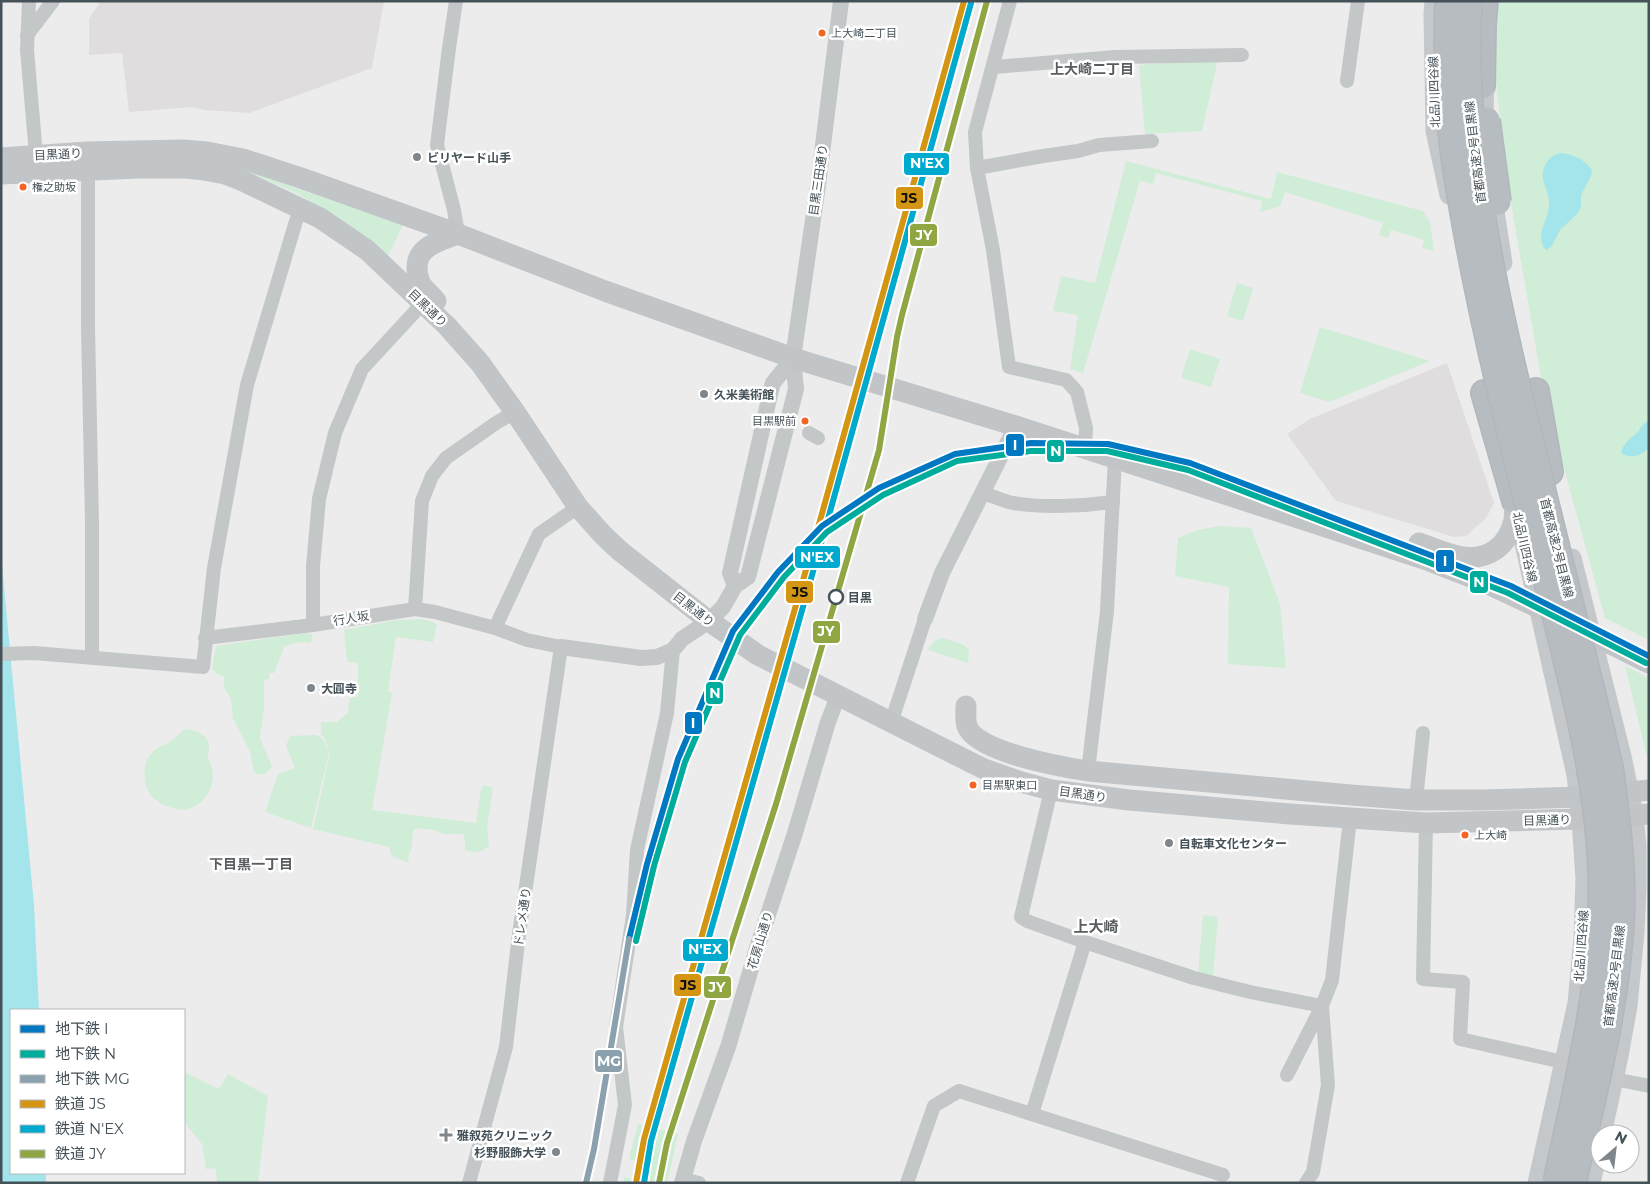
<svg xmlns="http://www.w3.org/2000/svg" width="1650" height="1184" font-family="Montserrat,'Noto Sans JP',sans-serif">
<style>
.education{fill:#dfddde}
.green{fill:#cfedd7}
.water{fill:#a4e4eb}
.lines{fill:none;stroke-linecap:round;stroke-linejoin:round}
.motorway-casing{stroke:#b1b7bc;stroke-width:28}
.minor{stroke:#c3c7c8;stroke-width:14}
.tertiary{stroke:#c3c7c8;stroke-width:16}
.secondary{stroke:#c5c8ca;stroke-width:19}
.primary{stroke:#c1c5c7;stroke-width:21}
.motorway{stroke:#b6bcc0;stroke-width:25}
.motorway-bridge-casing{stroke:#b1b7bc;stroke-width:28;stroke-linecap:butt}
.motorway-bridge{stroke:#b6bcc0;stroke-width:25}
.rail-1-casing{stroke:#fff;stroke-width:10}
.rail-2-casing{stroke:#fff;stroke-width:10}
.rail-3-casing{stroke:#fff;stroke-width:10}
.rail-1{stroke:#d39512;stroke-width:6}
.rail-2{stroke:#00a9ce;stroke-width:6}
.rail-3{stroke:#90a642;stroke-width:6}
.metro-1-casing{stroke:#fff;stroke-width:10}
.metro-2-casing{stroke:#fff;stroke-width:10}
.metro-3-casing{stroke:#fff;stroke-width:10}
.metro-1{stroke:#0079c2;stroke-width:6}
.metro-2{stroke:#00ac9b;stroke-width:6}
.metro-3{stroke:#8ba2ae;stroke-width:6}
.bus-dot{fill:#f26522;stroke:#fff;stroke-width:2}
.poi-dot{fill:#7f878c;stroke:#fff;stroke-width:2}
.stop-dot{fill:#fff;stroke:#445158;stroke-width:2.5}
.labels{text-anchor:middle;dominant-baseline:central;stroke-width:5;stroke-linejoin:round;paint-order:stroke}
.bus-label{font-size:11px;fill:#445158;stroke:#fff;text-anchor:start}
.street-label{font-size:12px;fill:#445158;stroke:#fff}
.poi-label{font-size:12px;font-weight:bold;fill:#445158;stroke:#fff;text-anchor:start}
.stop-label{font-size:12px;font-weight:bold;fill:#445158;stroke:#fff;text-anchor:start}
.neighbourhood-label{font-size:14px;font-weight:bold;fill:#585d60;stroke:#fff}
.quarter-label{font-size:15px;font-weight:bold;fill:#585d60;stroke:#fff}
.line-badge{stroke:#fff;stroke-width:2}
.badge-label{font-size:14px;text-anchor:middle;font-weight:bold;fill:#fff}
.pale-badge-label{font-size:14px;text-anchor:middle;font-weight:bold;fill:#111}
</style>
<rect width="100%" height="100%" fill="#edecec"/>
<g class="education">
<path d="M101,1H384L372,68L249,113L205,110L192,107L129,112L122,53L89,55V19Z"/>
<path d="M1447,363L1494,503L1486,518L1466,536L1454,537L1336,501L1287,434L1310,419Z"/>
</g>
<g class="green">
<path d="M1499,1H1649V640L1605,618L1544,395L1506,174L1493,56Z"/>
<path d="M1218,59L1202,131L1145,134L1139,65Z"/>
<path d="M1126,161L1271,199L1277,172L1423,211L1430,222L1434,251L1422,248L1424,240L1391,230L1388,238L1379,235L1383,223L1285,192L1280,206L1260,212L1262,201L1156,173L1153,184L1140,181L1083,373L1070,369L1078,315L1053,311L1061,276L1095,283Z"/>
<path d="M235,167L403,225L388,256L324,209L294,192Z"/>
<path d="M1237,283L1253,288L1243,321L1227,316Z"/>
<path d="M1320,327L1430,361L1329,402L1300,393Z"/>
<path d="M1190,349L1220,359L1211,387L1181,378Z"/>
<path d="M1219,526L1251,528L1280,604L1286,668L1228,664L1229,587L1175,576L1178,538L1197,530Z"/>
<path d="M422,619L434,622L437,625L433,642L396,637L388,691L392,693L372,810L476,823L481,788L484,785L493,788L487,827L489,846C481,853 475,853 465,850V841L463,834H444L434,830L416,828L413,831L411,851L409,853L408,863L392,856L389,847L313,829L330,754L324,737L321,734V722H337L348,713L350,698L358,697V663L347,662L344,630L397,620Z"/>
<path d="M307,633L312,635V640L310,643C300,641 293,643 284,647L274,673H270L269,679L264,680V707L260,738L272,767C266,774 263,777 254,772L250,751L233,719L231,699L224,688V677L217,674L212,668L216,646Z"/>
<path d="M943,638L964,645L969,651L968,663L928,650C932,643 935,639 943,638Z"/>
<path d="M1625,666L1649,678V765Z"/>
<path d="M185,729C196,730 209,734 209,748C209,750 208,754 208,755C208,762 213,767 213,774C214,792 196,814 177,809C167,807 157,803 150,794C143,783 142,764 151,754C156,747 163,746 170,742C174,740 180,733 185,729Z"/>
<path d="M316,735L322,738L329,753L311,828L265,812L278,774L295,768L286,746L290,736Z"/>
<path d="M1203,915L1218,917L1213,977L1198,974Z"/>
<path d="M184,1072L219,1089L228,1074L268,1096L258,1183H217L216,1168L206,1169L202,1144L184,1122Z"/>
<path d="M638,1124L678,1134L667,1183H623L624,1177L632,1179L636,1161L629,1159Z"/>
</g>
<g class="water">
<path d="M1560,153C1573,154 1584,159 1592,170L1591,176L1581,195V207L1577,214L1560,230L1551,247L1546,250C1534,238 1548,220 1549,206C1551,192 1539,182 1544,168C1547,160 1551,156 1560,153Z"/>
<path d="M1649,421V448C1641,455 1631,460 1621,453C1624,442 1629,440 1637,433C1641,428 1643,423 1649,421Z"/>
<path d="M1,555L34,905L39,1010H11V1173H46V1183H1Z"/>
</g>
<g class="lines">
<defs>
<g id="motorway">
<path d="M1482,86L1483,24L1485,1"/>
<path d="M1536,391L1550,472"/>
<path d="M1484,393L1515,501"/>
</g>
</defs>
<use href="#motorway" class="motorway-casing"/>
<g class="minor">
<path d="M29,1L27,50L36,155"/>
<path d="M456,1L449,48L437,145L454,210L458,234"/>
<path d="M1010,1L975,132L977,168L993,250L1009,367L1066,380L1077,392L1086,428L1085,448"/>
<path d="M27,35L53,1"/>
<path d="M994,67L1115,57L1242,55"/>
<path d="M1347,81L1358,1"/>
<path d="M87,163L88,182V326L92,523V657"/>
<path d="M977,168L1043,156L1078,151L1099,145L1152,141"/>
<path d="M809,433L818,438"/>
<path d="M983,493C993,496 1003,501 1013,503C1042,508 1083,506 1113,502"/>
<path d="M415,609L422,501L432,476L446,458L496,423L515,412"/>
<path d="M313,625V566L319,499L335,433L362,369L423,303"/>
<path d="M495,628L539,534L578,507"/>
<path d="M205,638L313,625L415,609L435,612L495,628L527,640L561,647L519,934L506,1047L469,1183"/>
<path d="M1,654L34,653L203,667L214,568L247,385L296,221L301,209"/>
<path d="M891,723L925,619"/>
<path d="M1088,771L1107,611L1115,458"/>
<path d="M1416,800L1423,733"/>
<path d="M1426,823L1423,979L1463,982L1460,1039L1563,1062"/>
<path d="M1085,942L1194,978L1250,992L1322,1006"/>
<path d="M1287,1075L1322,1006L1332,980L1350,819"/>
<path d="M1614,1079L1649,1086"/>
<path d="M1032,1114L1085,942L1027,921L1021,917L1051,790"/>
<path d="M683,1179L699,1183"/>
<path d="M610,1183L625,1105L616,1027L633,915L637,850L667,713L673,650"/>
<path d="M907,1183L934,1106L959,1091L1223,1175"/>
<path d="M1306,1183L1313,1172L1328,1085L1322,1006"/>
</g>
<g class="tertiary">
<path d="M735,586L730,573L771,390L773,383L793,358"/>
<path d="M925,619L942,573L1016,426"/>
<path d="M561,647L641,658L657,657L673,650L682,639L709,621L723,607L735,586L748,577L796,389L793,358L818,185L841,1"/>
<path d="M682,1183L694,1141L728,1047L758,945L795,833L828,722L838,696"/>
</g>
<g class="secondary">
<path d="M1434,1L1433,13L1435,131L1449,195"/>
<path d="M1485,72L1484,116L1485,132"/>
<path d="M1492,192L1503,263"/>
<path d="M1516,508L1576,775L1581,819L1585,879L1583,938L1577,1003L1537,1183"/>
<path d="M1572,558L1622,756L1634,815L1637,846V888L1635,933L1628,1006L1619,1056L1602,1134"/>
<path d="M1591,1183L1600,1143"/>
</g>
<g class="primary">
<path d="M1,158L87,152L183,150L207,152L243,159L301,178L458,234L605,291L793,358L1016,426L1424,559L1486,583L1539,608"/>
<path d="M1,174L140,168H186L204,170L225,174L243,181L320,218L367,250L447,326L480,363L515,412L578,507L603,535L620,551L709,621L758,655L984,769L1021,782L1051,790L1129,800L1290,814L1426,823L1581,819"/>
<path d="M436,301C431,295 424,289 420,283C418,278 417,272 417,267C417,246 442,240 458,234"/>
<path d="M1419,543C1433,548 1448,555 1463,557C1489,560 1508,546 1514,520C1515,514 1514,507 1515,501"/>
<path d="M1591,634L1649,663"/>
<path d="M966,706C966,712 965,720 967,726C975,752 1063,767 1088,771L1351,795L1416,800H1482L1579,797"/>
<path d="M1630,792L1649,790"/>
<path d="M1634,815L1649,814"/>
</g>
<use href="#motorway" class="motorway"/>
<defs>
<g id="motorway-bridge">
<path d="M1448,1C1446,57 1447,115 1456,170C1478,313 1516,454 1550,594C1572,684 1597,774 1601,867C1606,974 1578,1079 1556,1183"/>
<path d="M1469,1C1461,152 1496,301 1532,447C1558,554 1585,660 1610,767C1617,818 1624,871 1621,922C1616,1011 1593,1097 1573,1183"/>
<path d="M1487,120L1498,202"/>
</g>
</defs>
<use href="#motorway-bridge" class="motorway-bridge-casing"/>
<use href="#motorway-bridge" class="motorway-bridge"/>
<defs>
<path id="rail-1" d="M636,1183L644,1139L821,517L964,1"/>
<path id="rail-2" d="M644,1183L651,1141L828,519L971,3"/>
<path id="rail-3" d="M659,1183L667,1143L776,804L879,450L897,337L902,315L987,1"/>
</defs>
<use href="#rail-1" class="rail-1-casing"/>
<use href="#rail-2" class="rail-2-casing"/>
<use href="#rail-3" class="rail-3-casing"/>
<use href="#rail-1" class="rail-1"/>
<use href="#rail-2" class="rail-2"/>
<use href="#rail-3" class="rail-3"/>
<defs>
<path id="metro-1" d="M629,939L647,864L678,759L733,631L778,572L822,526L879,488L955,454L1031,443L1108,444L1190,463L1511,586L1649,656"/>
<path id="metro-2" d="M636,941L654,866L685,762L740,635L784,577L827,532L883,495L957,461L1031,451H1107L1188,470L1508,593L1646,663"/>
<path id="metro-3" d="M586,1183L594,1149L629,939"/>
</defs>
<use href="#metro-1" class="metro-1-casing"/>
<use href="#metro-2" class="metro-2-casing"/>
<use href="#metro-3" class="metro-3-casing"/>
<use href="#metro-1" class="metro-1"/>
<use href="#metro-2" class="metro-2"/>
<use href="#metro-3" class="metro-3"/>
</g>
<g class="bus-dot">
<circle cx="822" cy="33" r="4.5"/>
<circle cx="23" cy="187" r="4.5"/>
<circle cx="805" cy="421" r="4.5"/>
<circle cx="973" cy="785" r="4.5"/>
<circle cx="1465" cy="835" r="4.5"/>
</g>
<g class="poi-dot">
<circle cx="417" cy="157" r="5"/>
<circle cx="704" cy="394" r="5"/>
<circle cx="311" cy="688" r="5"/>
<circle cx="1169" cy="843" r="5"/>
<path d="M443.5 1127.5h5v5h5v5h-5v5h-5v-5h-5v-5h5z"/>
<circle cx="556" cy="1152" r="5"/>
</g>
<circle class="stop-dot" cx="836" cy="597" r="7"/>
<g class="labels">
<g class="bus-label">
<text x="831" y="33">上大崎二丁目</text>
<text x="32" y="187">権之助坂</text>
<text x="796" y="421" text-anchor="end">目黒駅前</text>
<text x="982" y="785">目黒駅東口</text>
<text x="1474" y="835">上大崎</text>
</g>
<g class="street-label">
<text transform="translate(1434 92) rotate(-92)">北品川四谷線</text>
<text transform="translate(1475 152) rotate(-97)">首都高速2号目黒線</text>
<text transform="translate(58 154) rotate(-3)">目黒通り</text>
<text transform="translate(818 180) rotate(-82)">目黒三田通り</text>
<text transform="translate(428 308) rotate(44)">目黒通り</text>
<text transform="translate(1525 547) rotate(77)">北品川四谷線</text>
<text transform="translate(1557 548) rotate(76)">首都高速2号目黒線</text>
<text transform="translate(694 609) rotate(38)">目黒通り</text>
<text transform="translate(351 618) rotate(-10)">行人坂</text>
<text transform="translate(1083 794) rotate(8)">目黒通り</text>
<text transform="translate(1547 820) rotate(-2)">目黒通り</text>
<text transform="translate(522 917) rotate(-82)">ドレメ通り</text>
<text transform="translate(760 940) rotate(-73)">花房山通り</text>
<text transform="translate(1581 946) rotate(-86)">北品川四谷線</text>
<text transform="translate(1614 976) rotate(-83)">首都高速2号目黒線</text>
</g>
<g class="poi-label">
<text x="427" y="157">ビリヤード山手</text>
<text x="714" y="394">久米美術館</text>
<text x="321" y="688">大圓寺</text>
<text x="1179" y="843">自転車文化センター</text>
<text x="457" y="1135">雅叙苑クリニック</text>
<text x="546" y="1152" text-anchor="end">杉野服飾大学</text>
</g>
<g class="stop-label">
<text x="848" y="597">目黒</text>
</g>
<g class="neighbourhood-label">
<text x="1092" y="69">上大崎二丁目</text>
<text x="251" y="864">下目黒一丁目</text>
</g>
<g class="quarter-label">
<text x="1096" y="926">上大崎</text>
</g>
</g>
<g class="line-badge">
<rect x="903" y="152" width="47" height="24" rx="5" fill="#00a9ce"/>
<rect x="895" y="186" width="29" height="24" rx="5" fill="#d39512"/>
<rect x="909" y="223" width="29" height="24" rx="5" fill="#90a642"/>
<rect x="1005" y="433" width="20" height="24" rx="5" fill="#0079c2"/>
<rect x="1046" y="439" width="19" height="24" rx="5" fill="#00ac9b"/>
<rect x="794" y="545" width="47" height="24" rx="5" fill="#00a9ce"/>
<rect x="1435" y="549" width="20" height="24" rx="5" fill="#0079c2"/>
<rect x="1469" y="570" width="20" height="24" rx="5" fill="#00ac9b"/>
<rect x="785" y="580" width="29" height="24" rx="5" fill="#d39512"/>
<rect x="812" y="620" width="29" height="24" rx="5" fill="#90a642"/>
<rect x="705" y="681" width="19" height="24" rx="5" fill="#00ac9b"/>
<rect x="684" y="711" width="19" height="24" rx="5" fill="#0079c2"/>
<rect x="682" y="938" width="47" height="24" rx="5" fill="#00a9ce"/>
<rect x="673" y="973" width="29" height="24" rx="5" fill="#d39512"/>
<rect x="703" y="975" width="29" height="24" rx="5" fill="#90a642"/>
<rect x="594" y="1049" width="29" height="24" rx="5" fill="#8ba2ae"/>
</g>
<g class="badge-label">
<text x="927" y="168">N'EX</text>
<text x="924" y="240">JY</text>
<text x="1015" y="450">I</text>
<text x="1056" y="456">N</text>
<text x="817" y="562">N'EX</text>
<text x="1445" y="566">I</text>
<text x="1479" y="587">N</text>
<text x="826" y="636">JY</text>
<text x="715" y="698">N</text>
<text x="693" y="728">I</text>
<text x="705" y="954">N'EX</text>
<text x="717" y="992">JY</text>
<text x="609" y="1066">MG</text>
</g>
<g class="pale-badge-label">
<text x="909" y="203">JS</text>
<text x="800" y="597">JS</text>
<text x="688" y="990">JS</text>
</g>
<rect width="1650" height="1184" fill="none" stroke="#445158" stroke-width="5"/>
<rect x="10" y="1009" width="175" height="165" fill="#ffffff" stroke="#b4b9bc"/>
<rect x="20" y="1025" width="25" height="8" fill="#0079c2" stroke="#b4b9bc"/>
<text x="55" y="1034" font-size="15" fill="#445158">地下鉄 I</text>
<rect x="20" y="1050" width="25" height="8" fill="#00ac9b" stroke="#b4b9bc"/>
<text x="55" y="1059" font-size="15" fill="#445158">地下鉄 N</text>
<rect x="20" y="1075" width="25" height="8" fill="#8ba2ae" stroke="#b4b9bc"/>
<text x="55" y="1084" font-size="15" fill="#445158">地下鉄 MG</text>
<rect x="20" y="1100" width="25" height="8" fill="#d39512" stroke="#b4b9bc"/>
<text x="55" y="1109" font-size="15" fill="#445158">鉄道 JS</text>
<rect x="20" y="1125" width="25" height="8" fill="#00a9ce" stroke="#b4b9bc"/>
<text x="55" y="1134" font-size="15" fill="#445158">鉄道 N'EX</text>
<rect x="20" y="1150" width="25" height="8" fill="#90a642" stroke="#b4b9bc"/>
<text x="55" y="1159" font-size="15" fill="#445158">鉄道 JY</text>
<g transform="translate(1615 1149) rotate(28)"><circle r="24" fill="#ffffff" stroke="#b4b9bc"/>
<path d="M0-4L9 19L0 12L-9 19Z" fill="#7f878c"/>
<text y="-8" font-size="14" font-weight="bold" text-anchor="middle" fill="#445158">N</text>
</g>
</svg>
